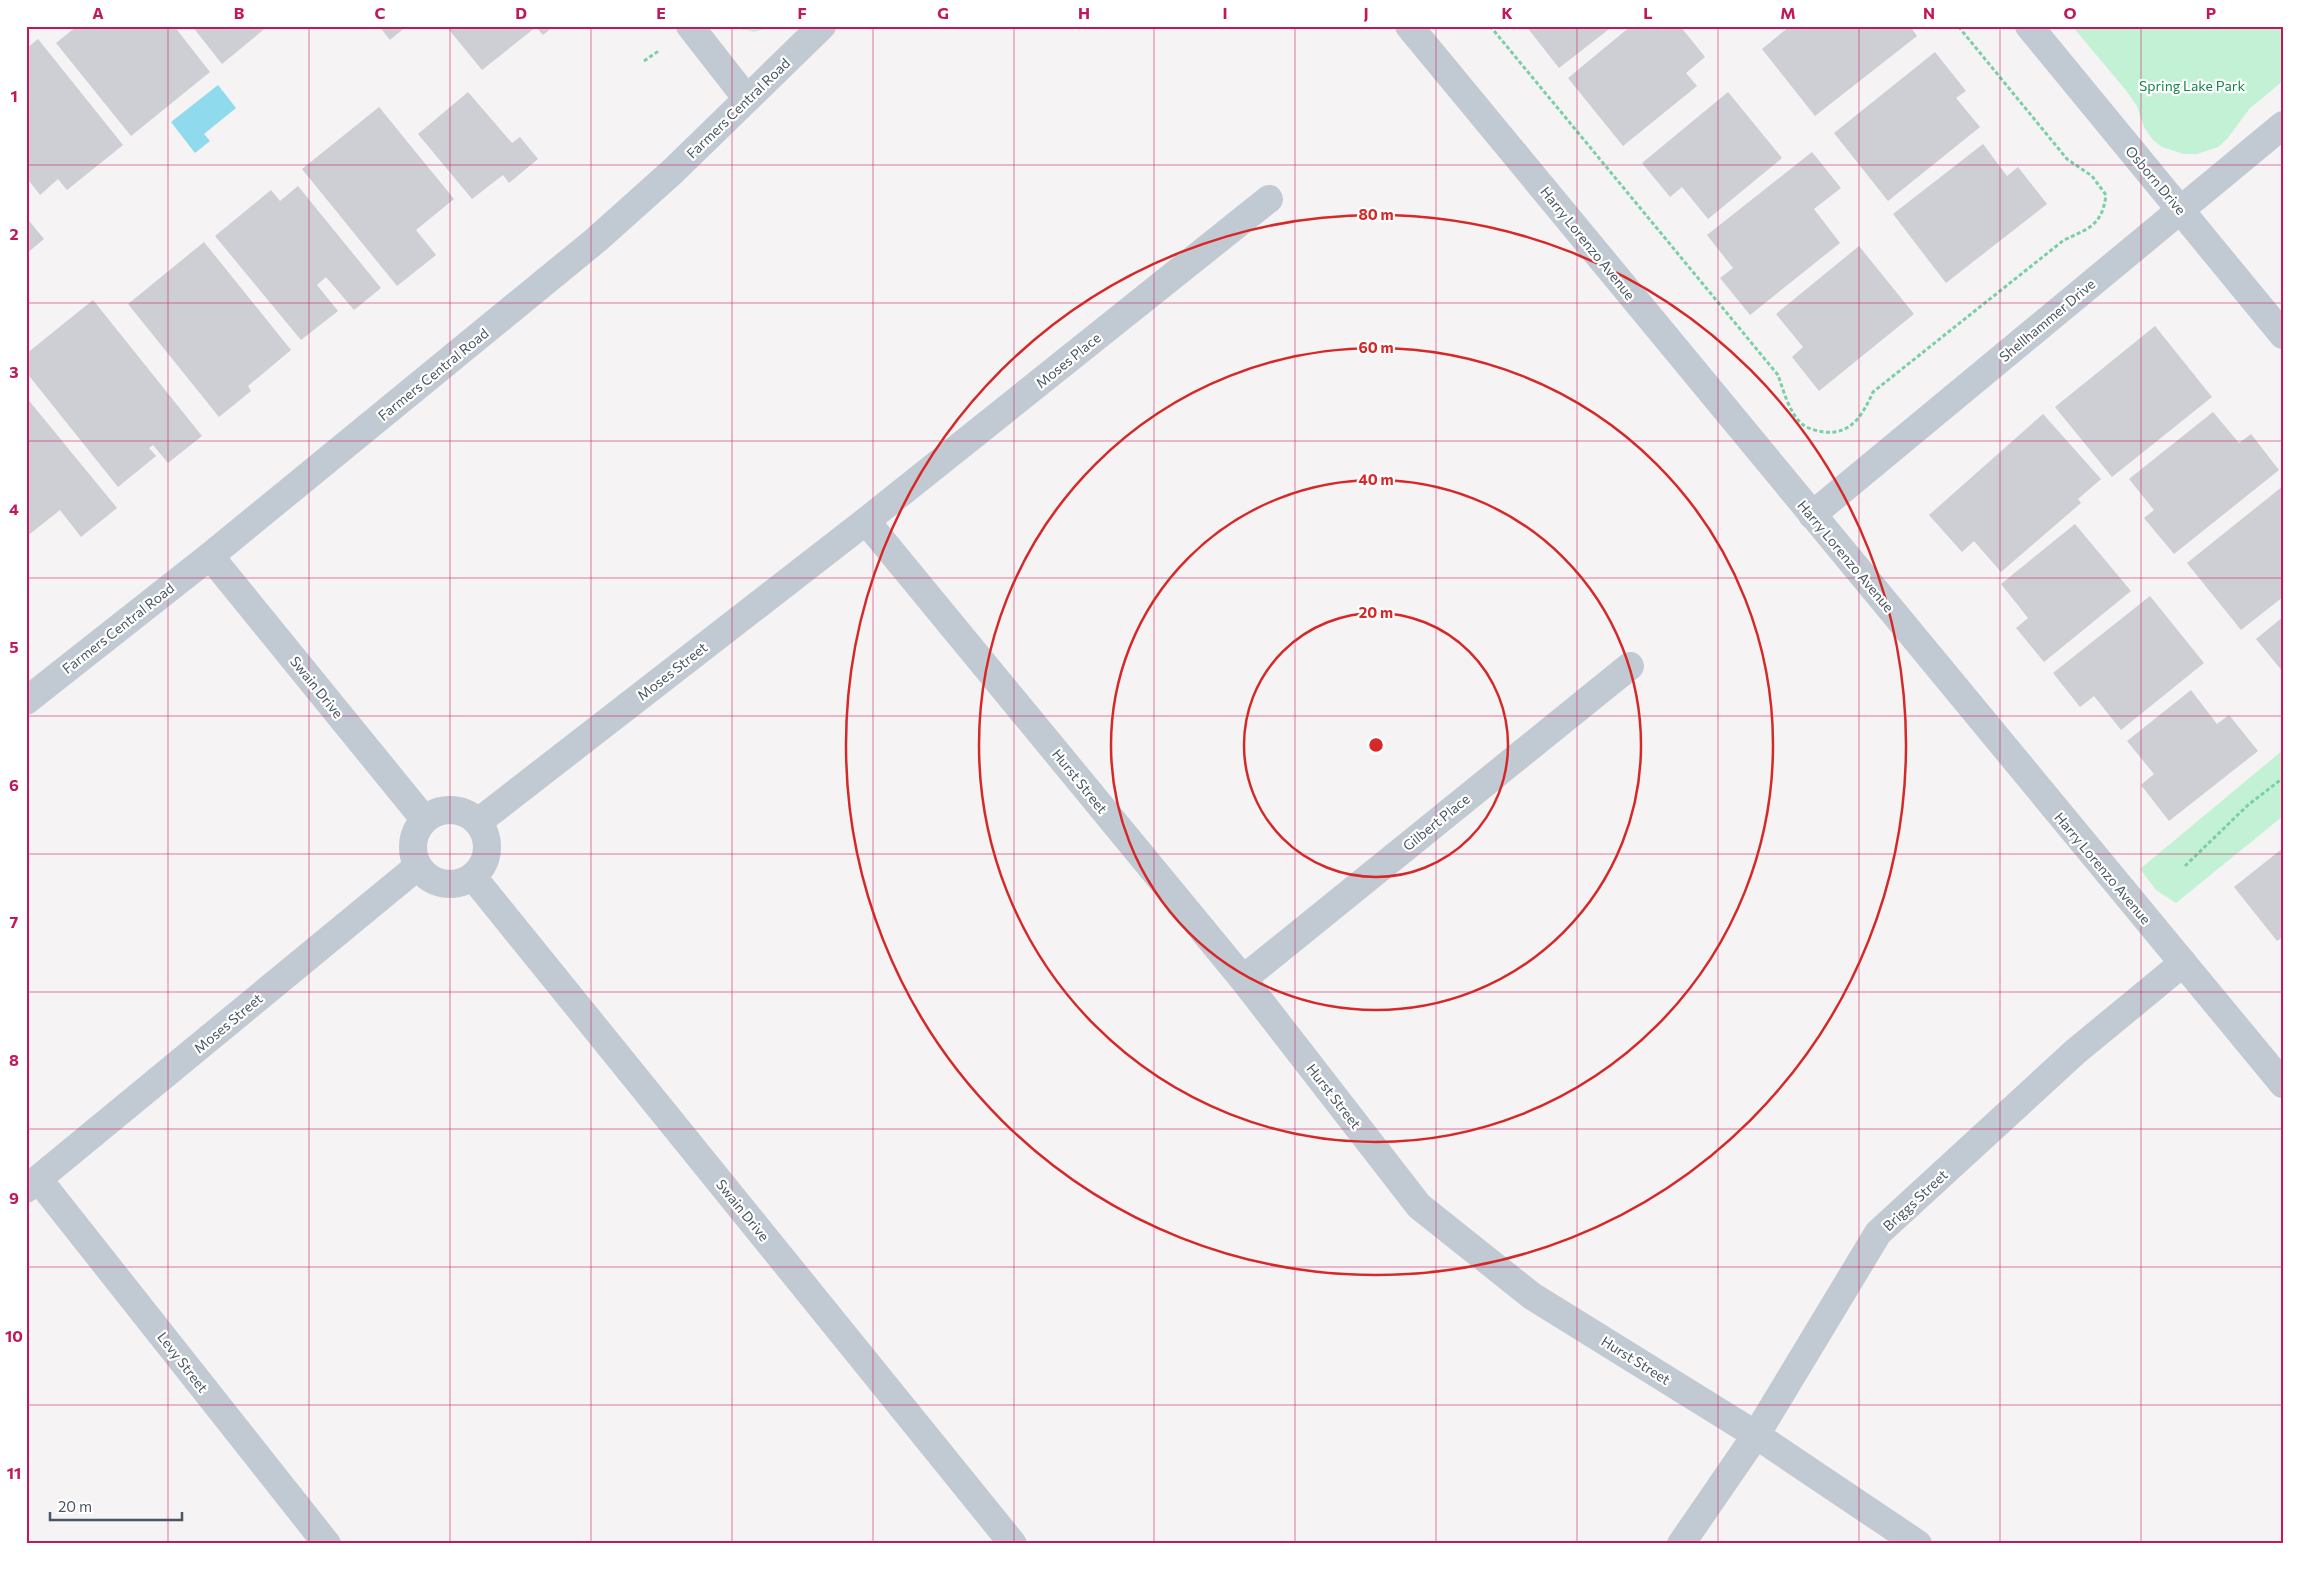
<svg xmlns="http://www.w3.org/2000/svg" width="2309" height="1570" font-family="Commissioner,sans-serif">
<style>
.green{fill:#c3f1d5}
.water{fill:#90daee}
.building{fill:#cdcfd5}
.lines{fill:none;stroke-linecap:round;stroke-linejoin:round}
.path{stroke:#7ad0a6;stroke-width:3;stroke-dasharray:4 2.5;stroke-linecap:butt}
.minor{stroke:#c1cad2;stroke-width:28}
.grid{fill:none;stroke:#c2185b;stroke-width:1;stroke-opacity:0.55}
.ring{fill:none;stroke:#d62828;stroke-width:2.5}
.labels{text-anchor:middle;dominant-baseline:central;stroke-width:4.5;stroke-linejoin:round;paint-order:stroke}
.park-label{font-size:14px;fill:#17864f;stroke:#fff}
.street-label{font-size:14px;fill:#4a5661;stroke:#fff}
.centre{fill:#d62828;stroke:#fff;stroke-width:2.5}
.ring-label{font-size:15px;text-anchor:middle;font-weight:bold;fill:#d62828;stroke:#fff;stroke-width:4.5;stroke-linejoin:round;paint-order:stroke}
.neatline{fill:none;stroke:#c2185b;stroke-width:2}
.grid-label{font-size:16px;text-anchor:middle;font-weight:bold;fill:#c2185b}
</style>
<rect width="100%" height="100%" fill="#f5f3f3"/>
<g class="green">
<path d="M727,26H776L754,32Z"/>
<path d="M2072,26H2283V81L2250,108L2227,139L2218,147L2197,154H2184L2162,147L2153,140L2144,127L2137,106L2125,89Z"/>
<path d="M2283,750V816L2176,903L2156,890L2140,869Z"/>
</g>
<path class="water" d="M218,85L236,108L204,134L210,141L195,153L171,122Z"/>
<g class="building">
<path d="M77,26H174L210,72L131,136L56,43Z"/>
<path d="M192,26H268L222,64Z"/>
<path d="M379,26H407L390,40Z"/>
<path d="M446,26H554L543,35L536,27L482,70Z"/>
<path d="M1526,26H1613L1559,68Z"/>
<path d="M1631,26H1680L1705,57L1686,73L1697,86L1623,146L1568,78Z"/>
<path d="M1790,26H1910L1917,36L1815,116L1762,49Z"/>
<path d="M38,39L123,145L67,190L58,179L40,195L26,177V49Z"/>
<path d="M1935,52L1966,91L1956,98L1980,127L1888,201L1834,133Z"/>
<path d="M468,92L512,143L520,137L538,159L509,183L503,175L472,199L418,134Z"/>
<path d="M1728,92L1782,158L1708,219L1682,187L1670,197L1642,163Z"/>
<path d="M379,107L454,199L416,230L436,255L397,286L302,169Z"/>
<path d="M1983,144L2007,176L2018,167L2047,204L1946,283L1893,214Z"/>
<path d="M1812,152L1841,188L1814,209L1840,243L1750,315L1720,278L1733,268L1707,235Z"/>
<path d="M298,186L381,288L354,310L326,277L317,285L338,311L301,340L215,236L271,190L280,201Z"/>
<path d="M26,217L44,239L26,254Z"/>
<path d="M204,242L291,350L248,386L251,391L219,417L128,304Z"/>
<path d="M1859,246L1914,314L1819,391L1792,357L1803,347L1776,314Z"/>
<path d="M93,300L202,436L168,463L153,445L149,448L156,456L118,487L26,372V354Z"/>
<path d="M2155,326L2212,397L2112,477L2055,407Z"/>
<path d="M26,397L117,508L81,537L60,510L26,537Z"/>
<path d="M2213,412L2239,443L2251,434L2279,470L2174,554L2144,518L2154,510L2129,479Z"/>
<path d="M2043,414L2101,479L2078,499L2081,503L2001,572L1974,541L1962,552L1929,515Z"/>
<path d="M2283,486V597L2241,630L2187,563Z"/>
<path d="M2075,524L2131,591L2044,662L2016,628L2028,618L2001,584Z"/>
<path d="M2150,596L2204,663L2121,730L2094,696L2080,707L2053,673Z"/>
<path d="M2283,617V672L2256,639Z"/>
<path d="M2191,690L2217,724L2229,715L2258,751L2169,821L2141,785L2154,774L2127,741Z"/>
<path d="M2283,848V937L2277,941L2234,887Z"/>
</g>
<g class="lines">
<g class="path">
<path d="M1490,26L1778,375C1784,392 1789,412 1802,424C1808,429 1817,431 1824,432C1852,435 1863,414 1873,392L2064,240C2090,228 2102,225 2106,195L2092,176L2067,159L1958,26"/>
<path d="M644,61L660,50"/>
<path d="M2185,866L2248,805L2283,778"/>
</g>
<g class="minor">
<path d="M690,26L747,99"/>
<path d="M1409,26L2283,1084"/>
<path d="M2029,26L2283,335"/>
<path d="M1812,515L2283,125"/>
<path d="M866,521L1243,979L1419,1206L1532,1296L1756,1435L1918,1544"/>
<path d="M210,556L424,819"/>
<path d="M26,701L210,556L596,240L672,172L822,26"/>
<circle cx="450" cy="847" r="37"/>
<path d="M478,822L866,521L1269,199"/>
<path d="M473,877L1013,1544"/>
<path d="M1243,979L1630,666"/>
<path d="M39,1180L327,1544"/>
<path d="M26,1189L417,867"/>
<path d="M1681,1544L1756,1435L1878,1233L2075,1052L2183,963"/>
</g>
</g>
<path class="grid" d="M168,26V1544M309,26V1544M450,26V1544M591,26V1544M732,26V1544M873,26V1544M1014,26V1544M1154,26V1544M1295,26V1544M1436,26V1544M1577,26V1544M1718,26V1544M1859,26V1544M2000,26V1544M2141,26V1544M26,165H2283M26,303H2283M26,441H2283M26,578H2283M26,716H2283M26,854H2283M26,992H2283M26,1129H2283M26,1267H2283M26,1405H2283"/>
<g class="ring">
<circle cx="1376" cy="745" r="132"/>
<circle cx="1376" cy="745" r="265"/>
<circle cx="1376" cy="745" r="397"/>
<circle cx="1376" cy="745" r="530"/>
</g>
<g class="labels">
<g class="park-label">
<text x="2192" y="85">Spring Lake Park</text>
</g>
<g class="street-label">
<text transform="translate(738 108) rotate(-44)">Farmers Central Road</text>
<text transform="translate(2156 180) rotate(50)">Osborn Drive</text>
<text transform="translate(1588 243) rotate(51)">Harry Lorenzo Avenue</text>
<text transform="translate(2047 320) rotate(-40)">Shellhammer Drive</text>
<text transform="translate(1068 360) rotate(-39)">Moses Place</text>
<text transform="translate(433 374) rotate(-39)">Farmers Central Road</text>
<text transform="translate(1846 556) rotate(50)">Harry Lorenzo Avenue</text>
<text transform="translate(118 628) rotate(-38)">Farmers Central Road</text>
<text transform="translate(672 671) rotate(-38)">Moses Street</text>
<text transform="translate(317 687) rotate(51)">Swain Drive</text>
<text transform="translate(1080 781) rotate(51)">Hurst Street</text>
<text transform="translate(1436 822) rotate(-39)">Gilbert Place</text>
<text transform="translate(2103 868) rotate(50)">Harry Lorenzo Avenue</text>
<text transform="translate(228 1023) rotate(-40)">Moses Street</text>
<text transform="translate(1334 1096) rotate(52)">Hurst Street</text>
<text transform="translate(1915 1200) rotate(-43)">Briggs Street</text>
<text transform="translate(743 1210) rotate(51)">Swain Drive</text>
<text transform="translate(1636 1360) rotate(32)">Hurst Street</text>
<text transform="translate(183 1362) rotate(52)">Levy Street</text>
</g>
</g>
<circle cx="1376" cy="745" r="8" class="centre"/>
<g class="ring-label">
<text x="1376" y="220">80 m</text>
<text x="1376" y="353">60 m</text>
<text x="1376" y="485">40 m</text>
<text x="1376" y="618">20 m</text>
</g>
<rect width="2309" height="1570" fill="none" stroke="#ffffff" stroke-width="55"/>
<path d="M50 1512v8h132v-8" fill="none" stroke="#4a5661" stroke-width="2.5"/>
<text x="58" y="1512" font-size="15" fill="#4a5661" stroke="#ffffff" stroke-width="4" paint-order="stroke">20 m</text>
<rect x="28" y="28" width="2254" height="1514" class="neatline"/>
<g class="grid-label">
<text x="98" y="19">A</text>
<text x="239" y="19">B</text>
<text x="380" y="19">C</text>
<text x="521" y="19">D</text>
<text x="661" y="19">E</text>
<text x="802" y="19">F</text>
<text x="943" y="19">G</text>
<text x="1084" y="19">H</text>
<text x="1225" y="19">I</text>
<text x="1366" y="19">J</text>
<text x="1507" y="19">K</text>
<text x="1648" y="19">L</text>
<text x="1788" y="19">M</text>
<text x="1929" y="19">N</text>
<text x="2070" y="19">O</text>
<text x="2211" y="19">P</text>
<text x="14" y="102">1</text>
<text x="14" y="240">2</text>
<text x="14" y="378">3</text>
<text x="14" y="515">4</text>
<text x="14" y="653">5</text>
<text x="14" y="791">6</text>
<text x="14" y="928">7</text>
<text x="14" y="1066">8</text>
<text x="14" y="1204">9</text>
<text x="14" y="1342">10</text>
<text x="14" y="1479">11</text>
</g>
</svg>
